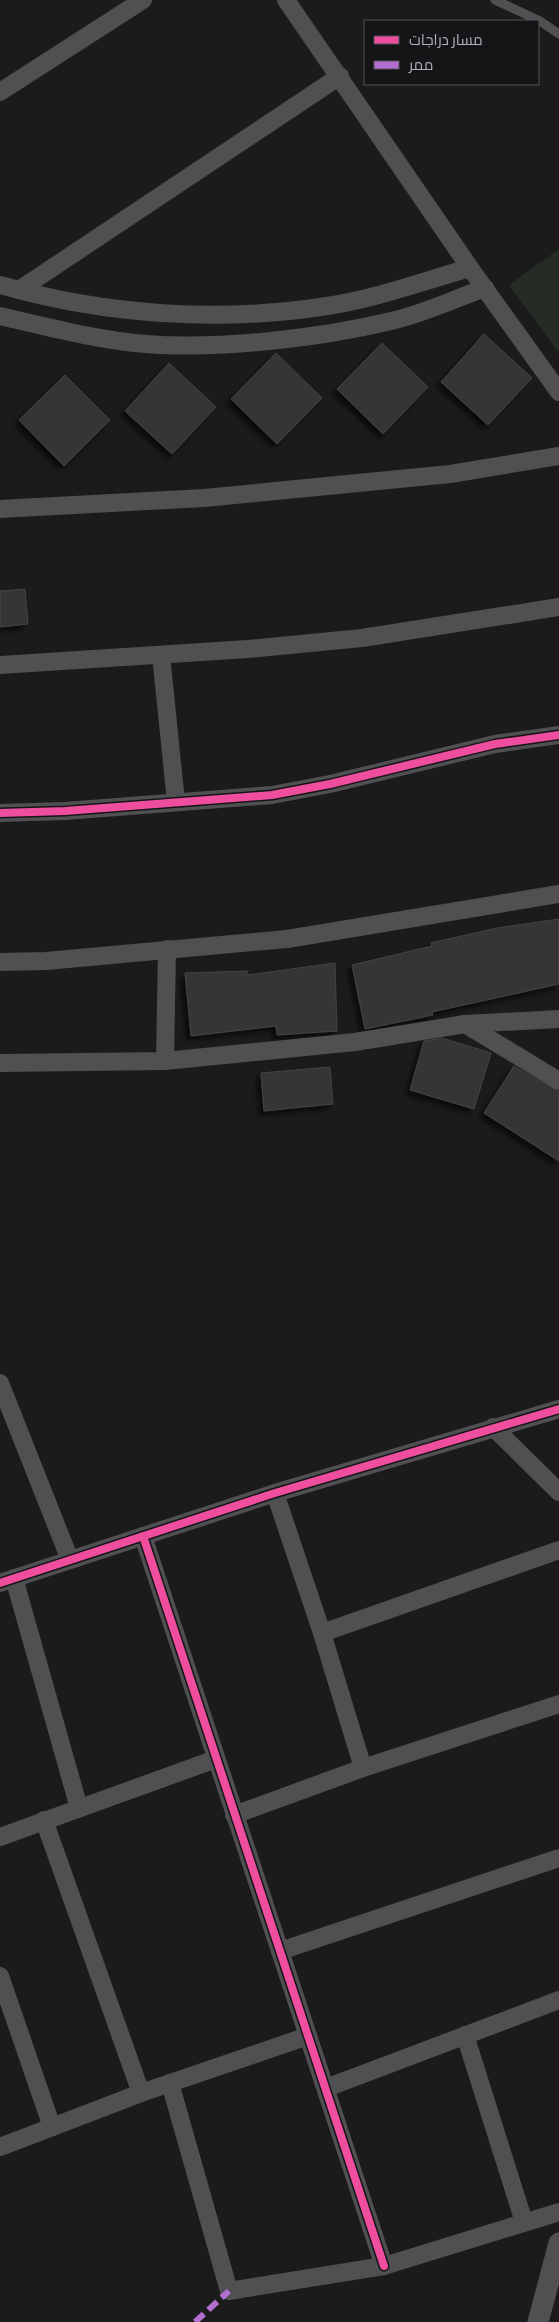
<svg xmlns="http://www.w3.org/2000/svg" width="559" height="2322" font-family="'Source Sans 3',Cairo,sans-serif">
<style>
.green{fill:#252b25}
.building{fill:#353536;stroke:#444447;filter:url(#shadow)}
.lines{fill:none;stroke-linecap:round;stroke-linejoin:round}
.service{stroke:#505053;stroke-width:9}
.minor{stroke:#505053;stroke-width:18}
.tertiary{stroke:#505053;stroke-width:21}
.quiet{stroke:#b36fd0;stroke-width:6;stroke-dasharray:12 6;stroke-linecap:butt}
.cycleway-casing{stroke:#151517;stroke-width:11}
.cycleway{stroke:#ef4d9e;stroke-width:8}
</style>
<defs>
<filter id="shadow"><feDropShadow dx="-4.5" dy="4.5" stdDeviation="2.5" flood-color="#0009"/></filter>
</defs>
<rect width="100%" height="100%" fill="#1b1b1b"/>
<path class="green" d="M559,249V353L509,285Z"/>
<g class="building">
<path d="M484,334L532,378L488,425L441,382Z"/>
<path d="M382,343L428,387L383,434L337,389Z"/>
<path d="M276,353L322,398L277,444L231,399Z"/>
<path d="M169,363L216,407L172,454L125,411Z"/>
<path d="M65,375L110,420L64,466L19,420Z"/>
<path d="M25,589L28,624L0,627V591Z"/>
<path d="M559,919V984L432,1012L433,1015L365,1029L352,965L432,946L431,943L497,928Z"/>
<path d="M335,963L337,1031L277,1035L276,1026L191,1036L185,973L247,971L248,975Z"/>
<path d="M442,1038L491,1053L474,1109L410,1090L424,1041Z"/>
<path d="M514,1066L559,1092V1161L484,1113Z"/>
<path d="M330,1067L333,1104L264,1111L261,1073Z"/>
</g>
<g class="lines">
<path class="service" d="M495,0L540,21L559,34"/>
<g class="minor">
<path d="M286,0L470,268L559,392"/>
<path d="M0,92L143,0"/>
<path d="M0,285C104,315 219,323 327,306C375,299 423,281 470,268"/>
<path d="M19,290L340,76"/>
<path d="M0,316C48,327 97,340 146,344C217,350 321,338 391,321C423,314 454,299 485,288"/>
<path d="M0,509L204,498L450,474L559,456"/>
<path d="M161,655L176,802"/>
<path d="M0,665L248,649L362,638L559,607"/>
<path d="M0,813L65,811L272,795L330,784L495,744L559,735"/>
<path d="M0,962L46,961L287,939L559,894"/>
<path d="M465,1024L559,1081"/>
<path d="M165,1061L167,949"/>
<path d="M0,1063L165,1061L355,1042L465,1024L559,1019"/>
<path d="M0,1383L70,1560"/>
<path d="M493,1427L559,1492"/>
<path d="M275,1493L322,1633L363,1768"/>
<path d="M143,1536L384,2266"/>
<path d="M14,1578L79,1808"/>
<path d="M0,1583L275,1493L559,1409"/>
<path d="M322,1633L559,1550"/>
<path d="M234,1815L363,1768L559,1704"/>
<path d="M44,1820L141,2093"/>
<path d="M0,1837L216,1759"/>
<path d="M280,1951L559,1858"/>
<path d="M0,1976L52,2127"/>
<path d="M465,2035L524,2222"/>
<path d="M170,2083L229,2291L384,2266L559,2212"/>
<path d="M326,2088L559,2000"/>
<path d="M0,2147L141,2093L308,2036"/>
</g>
<path class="tertiary" d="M538,2322L559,2243"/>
<path class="quiet" d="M195,2322L229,2291"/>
<defs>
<g id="cycleway">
<path d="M0,813L65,811L272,795L330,784L495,744L559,735"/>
<path d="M143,1536L384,2266"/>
<path d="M0,1583L275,1493L559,1409"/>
</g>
</defs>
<use href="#cycleway" class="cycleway-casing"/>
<use href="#cycleway" class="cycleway"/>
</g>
<rect x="364" y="20" width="175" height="65" fill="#151517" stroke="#525458"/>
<rect x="374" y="36" width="25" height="8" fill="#ef4d9e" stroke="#525458"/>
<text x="409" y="45" font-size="15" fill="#aeb2ba">مسار دراجات</text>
<rect x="374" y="61" width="25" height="8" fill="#b36fd0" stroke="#525458"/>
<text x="409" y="70" font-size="15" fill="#aeb2ba">ممر</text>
</svg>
